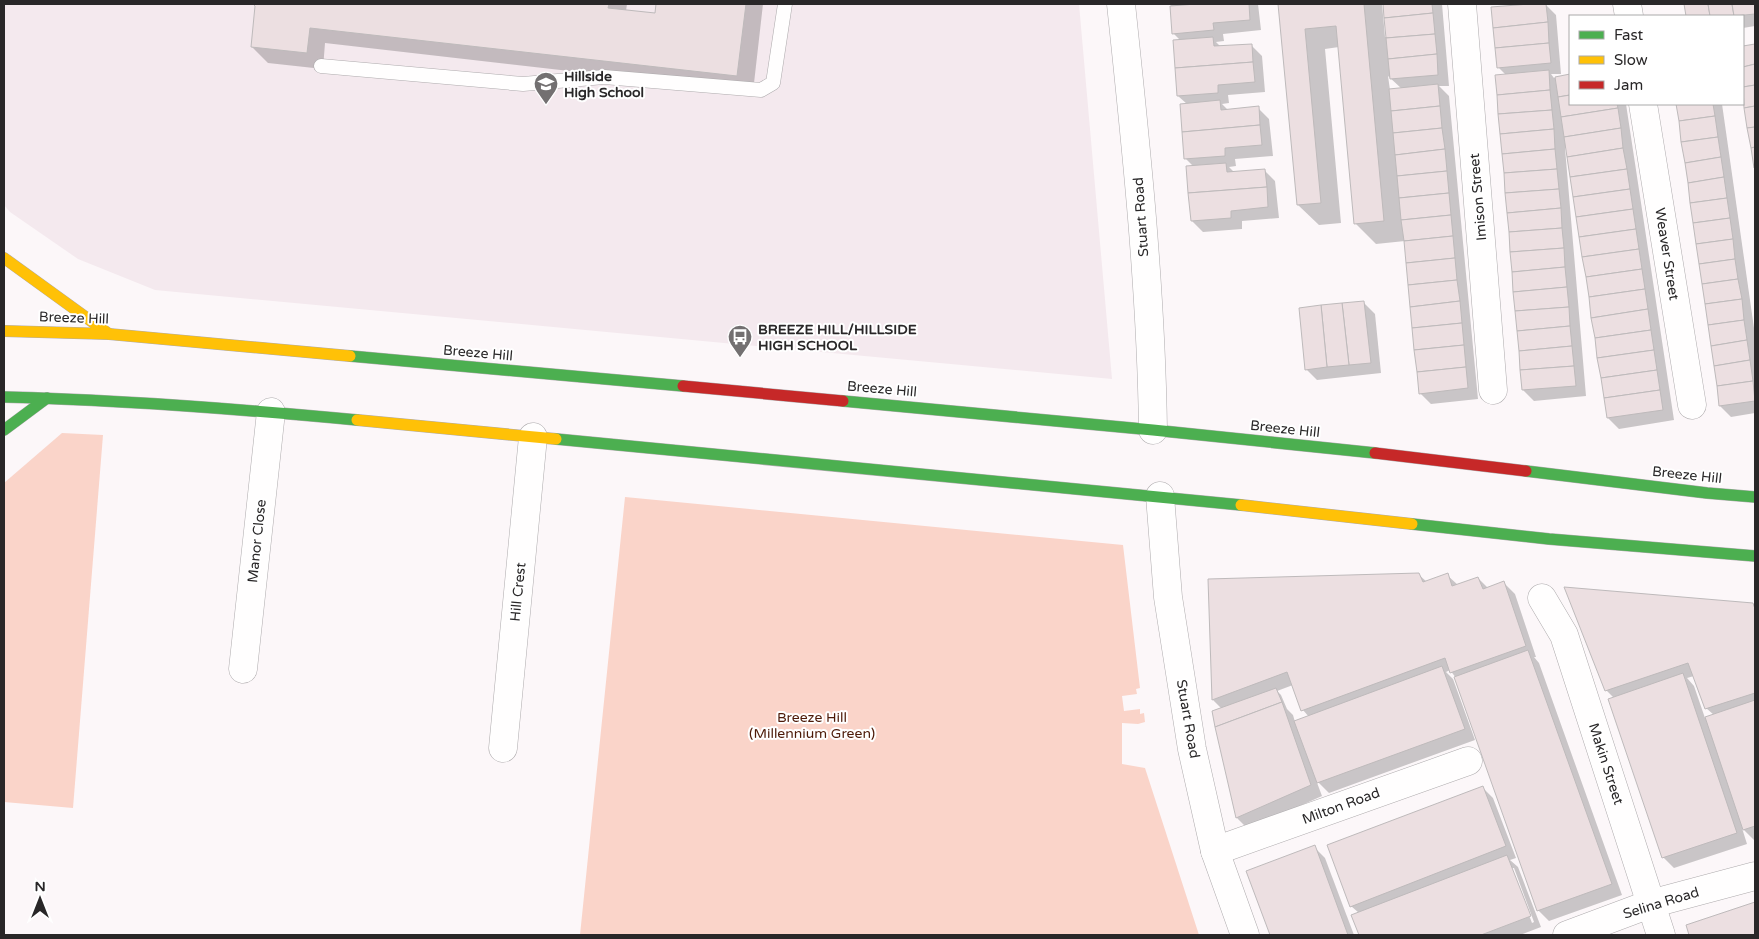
<svg xmlns="http://www.w3.org/2000/svg" width="1759" height="939" font-family="'Varela Round',sans-serif">
<style>
.built{fill:#f4e9ee}
.green{fill:#fad4c9}
.shadow{fill:#0003;fill-rule:evenodd}
.building{fill:#ecdfe1;stroke:#bebabb}
.lines{fill:none;stroke-linecap:round;stroke-linejoin:round}
.lane-casing{stroke:#aeabad;stroke-width:15}
.street-casing{stroke:#aeabad;stroke-width:29}
.fast-casing{stroke:#aeabad;stroke-width:12}
.slow-casing{stroke:#aeabad;stroke-width:12}
.jam-casing{stroke:#aeabad;stroke-width:12}
.lane{stroke:#fffefe;stroke-width:14}
.street{stroke:#fffefe;stroke-width:28}
.fast{stroke:#4caf50;stroke-width:11}
.slow{stroke:#ffc107;stroke-width:11}
.jam{stroke:#c62828;stroke-width:11}
.labels{text-anchor:middle;dominant-baseline:central;stroke-width:4;stroke-linejoin:round;paint-order:stroke}
.poi-label{font-size:14px;font-weight:bold;fill:#292728;stroke:#fff;text-anchor:start}
.street-label{font-size:14px;fill:#292728;stroke:#fff}
.park-label{font-size:14px;fill:#4d1a08;stroke:#fff}
</style>
<rect width="100%" height="100%" fill="#fcf7f9"/>
<path class="built" d="M4,4H1079L1112,379L155,290L78,259L10,212L4,205Z"/>
<g class="green">
<path d="M62,433L103,435L73,808L4,802V483Z"/>
<path d="M625,497L1123,545L1140,688L1136,689L1137,694L1122,696L1124,711L1140,709V714L1144,713L1145,722L1138,724L1122,723V764L1145,768L1199,935H580Z"/>
</g>
<g class="shadow">
<path d="M255,4H627L626,11L656,15L658,4H763L753,92L325,43L323,69L268,63L252,47L256,6Z"/>
<path d="M1171,4H1258L1261,30L1223,34L1224,41L1216,42L1221,47L1251,45L1262,56L1265,92L1228,95L1229,103L1222,104L1228,110L1258,108L1269,119L1273,156L1235,159L1236,166L1229,167L1234,172L1264,170L1275,181L1279,218L1242,221V229L1203,232L1192,221L1194,167L1186,159L1187,104L1178,96L1181,41L1173,33Z"/>
<path d="M1280,4H1382L1385,37H1387L1384,4H1442L1449,86H1439L1449,96L1478,399L1431,404L1420,393L1405,241L1376,244L1356,224L1339,47L1325,49L1341,223L1319,225L1298,205ZM1388,76L1402,89L1390,90Z"/>
<path d="M1545,4L1556,15L1561,74H1551L1554,78L1570,76V104H1626L1674,420L1619,429L1608,418L1567,148H1565L1586,396L1534,401L1523,390L1506,75L1498,67L1493,8Z"/>
<path d="M1685,4H1755V26L1743,28V16H1687Z"/>
<path d="M1755,45V167L1743,96V47Z"/>
<path d="M1677,104H1722L1755,335V413L1731,417L1720,406Z"/>
<path d="M1364,303L1375,314L1381,373L1317,380L1306,369Z"/>
<path d="M1418,574L1427,582L1447,575L1458,585L1478,578L1488,588L1504,583L1515,594L1536,657H1534L1539,663L1622,895L1549,921L1538,910L1456,678L1450,670L1446,672L1453,679L1475,740L1329,793L1316,780L1322,796L1248,829L1237,818L1213,712L1222,709L1213,700ZM1293,685L1303,710L1309,717L1295,722L1293,715L1287,709L1281,695L1277,691Z"/>
<path d="M1753,604L1755,607V841L1742,828L1747,844L1674,868L1663,857L1614,698L1606,690ZM1694,676L1706,708L1714,715L1705,718L1694,686L1687,678Z"/>
<path d="M1482,787L1493,798L1516,858L1510,860L1518,867L1541,927L1520,935H1360L1353,916L1359,913L1351,906ZM1511,868H1514L1534,922L1532,923Z"/>
<path d="M1314,847L1325,858L1354,935H1271L1248,871Z"/>
<path d="M1755,903V935H1690L1687,926Z"/>
</g>
<g class="building">
<path d="M253,4H609L608,8L655,13L656,4H746L737,76L310,28L307,53L251,47L255,6Z"/>
<path d="M1196,4H1249L1250,20L1213,23L1214,30L1172,34L1170,6Z"/>
<path d="M1278,4H1364L1384,221L1354,224L1336,26L1305,29L1321,203L1297,205Z"/>
<path d="M1383,4H1432L1433,13L1384,18Z"/>
<path d="M1530,4H1546L1548,22L1493,28L1491,7Z"/>
<path d="M1684,4H1708L1710,16H1686Z"/>
<path d="M1708,4H1732L1734,16H1710Z"/>
<path d="M1732,4H1755V14L1734,16Z"/>
<path d="M1433,13L1435,34L1386,38L1384,18Z"/>
<path d="M1548,22L1549,43L1495,48L1493,28Z"/>
<path d="M1435,34L1437,54L1388,59L1386,38Z"/>
<path d="M1213,37L1214,46L1252,44L1253,62L1175,68L1173,40Z"/>
<path d="M1549,43L1551,63L1497,68L1495,48Z"/>
<path d="M1755,44V64L1743,67V46Z"/>
<path d="M1437,54L1438,75L1390,79L1388,59Z"/>
<path d="M1253,62L1255,82L1218,85V93L1177,96L1175,68Z"/>
<path d="M1755,64V85L1743,87V67Z"/>
<path d="M1549,70L1550,90L1497,95L1495,75Z"/>
<path d="M1570,74V95L1558,97L1555,77Z"/>
<path d="M1438,84L1440,106L1391,111L1389,89Z"/>
<path d="M1755,85V106L1744,108L1743,87Z"/>
<path d="M1550,90L1552,110L1498,114L1497,95Z"/>
<path d="M1570,95V104H1617L1618,108L1561,117L1558,97Z"/>
<path d="M1220,100L1221,110L1259,106L1260,125L1182,132L1180,104Z"/>
<path d="M1676,104H1713L1715,116L1679,121Z"/>
<path d="M1440,106L1442,128L1393,133L1391,111Z"/>
<path d="M1755,106V127L1747,128L1744,108Z"/>
<path d="M1618,108L1621,128L1564,137L1561,117Z"/>
<path d="M1552,110L1554,129L1500,134L1498,114Z"/>
<path d="M1715,116L1718,137L1681,142L1679,121Z"/>
<path d="M1260,125L1262,145L1225,148V156L1184,159L1182,132Z"/>
<path d="M1755,127V147L1751,148L1747,128Z"/>
<path d="M1442,128L1445,149L1395,155L1393,133Z"/>
<path d="M1621,128L1623,148L1567,157L1564,137Z"/>
<path d="M1554,129L1555,149L1502,154L1500,134Z"/>
<path d="M1718,137L1721,157L1685,163L1681,142Z"/>
<path d="M1755,147V168H1754L1751,148Z"/>
<path d="M1623,148L1627,169L1570,177L1567,157Z"/>
<path d="M1445,149L1447,171L1397,176L1395,155Z"/>
<path d="M1555,149L1557,169L1504,173L1502,154Z"/>
<path d="M1721,157L1724,177L1688,183L1685,163Z"/>
<path d="M1226,163L1227,172L1265,169L1267,187L1188,193L1186,166Z"/>
<path d="M1557,169L1559,189L1505,193L1504,173Z"/>
<path d="M1627,169L1630,189L1573,197L1570,177Z"/>
<path d="M1447,171L1449,193L1399,198L1397,176Z"/>
<path d="M1724,177L1727,198L1690,203L1688,183Z"/>
<path d="M1267,187L1268,207L1231,211V218L1191,221L1188,193Z"/>
<path d="M1559,189L1561,208L1507,213L1505,193Z"/>
<path d="M1630,189L1633,209L1576,217L1573,197Z"/>
<path d="M1449,193L1451,215L1401,220L1399,198Z"/>
<path d="M1727,198L1730,218L1693,223L1690,203Z"/>
<path d="M1561,208L1562,228L1509,232L1507,213Z"/>
<path d="M1633,209L1636,229L1579,237L1576,217Z"/>
<path d="M1451,215L1453,236L1404,241L1401,220Z"/>
<path d="M1730,218L1733,239L1696,244L1693,223Z"/>
<path d="M1562,228L1564,248L1510,252L1509,232Z"/>
<path d="M1636,229L1639,249L1582,257L1579,237Z"/>
<path d="M1453,236L1455,258L1406,263L1404,241Z"/>
<path d="M1733,239L1735,259L1699,264L1696,244Z"/>
<path d="M1564,248L1565,267L1512,272L1510,252Z"/>
<path d="M1639,249L1642,269L1586,277L1582,257Z"/>
<path d="M1455,258L1457,280L1408,285L1406,263Z"/>
<path d="M1735,259L1738,279L1702,284L1699,264Z"/>
<path d="M1565,267L1567,287L1513,292L1512,272Z"/>
<path d="M1642,269L1645,289L1589,297L1586,277Z"/>
<path d="M1738,279L1742,299L1705,304L1702,284Z"/>
<path d="M1457,280L1460,301L1410,307L1408,285Z"/>
<path d="M1567,287L1569,307L1515,311L1513,292Z"/>
<path d="M1645,289L1648,309L1591,318L1589,297Z"/>
<path d="M1742,299L1744,320L1708,325L1705,304Z"/>
<path d="M1364,301L1371,363L1349,365L1342,303Z"/>
<path d="M1460,301L1462,323L1412,328L1410,307Z"/>
<path d="M1342,303L1349,365L1327,367L1321,305Z"/>
<path d="M1321,305L1327,367L1305,370L1299,308Z"/>
<path d="M1569,307L1570,326L1517,331L1515,311Z"/>
<path d="M1648,309L1651,330L1595,338L1591,318Z"/>
<path d="M1744,320L1747,340L1711,346L1708,325Z"/>
<path d="M1462,323L1464,345L1414,350L1412,328Z"/>
<path d="M1570,326L1572,346L1519,351L1517,331Z"/>
<path d="M1651,330L1654,350L1597,358L1595,338Z"/>
<path d="M1747,340L1750,360L1714,366L1711,346Z"/>
<path d="M1464,345L1466,367L1417,372L1414,350Z"/>
<path d="M1572,346L1574,366L1520,370L1519,351Z"/>
<path d="M1654,350L1657,370L1601,378L1597,358Z"/>
<path d="M1750,360L1753,381L1717,386L1714,366Z"/>
<path d="M1574,366L1576,386L1522,390L1520,370Z"/>
<path d="M1466,367L1468,388L1419,394L1417,372Z"/>
<path d="M1657,370L1660,390L1604,398L1601,378Z"/>
<path d="M1753,381L1755,401L1719,406L1717,386Z"/>
<path d="M1660,390L1663,410L1607,418L1604,398Z"/>
<path d="M1419,573L1423,582L1448,573L1452,586L1478,577L1483,589L1504,581L1526,646L1450,673L1445,658L1301,711L1287,672L1212,700L1208,579Z"/>
<path d="M1564,587L1753,603L1755,609V693L1705,709L1688,663L1605,691Z"/>
<path d="M1528,650L1612,884L1537,911L1454,677Z"/>
<path d="M1442,666L1465,729L1317,783L1294,721Z"/>
<path d="M1683,673L1737,833L1662,858L1608,699Z"/>
<path d="M1276,688L1282,702L1215,727L1212,711Z"/>
<path d="M1755,700V826L1743,830L1705,717Z"/>
<path d="M1282,702L1311,785L1236,818L1215,727Z"/>
<path d="M1483,786L1506,846L1350,907L1327,845Z"/>
<path d="M1315,845L1348,935H1270L1246,871Z"/>
<path d="M1507,855L1531,916L1481,935H1359L1351,915Z"/>
<path d="M1755,902V935H1689L1686,925Z"/>
</g>
<g class="lines">
<defs>
<path id="lane" d="M321,66L523,84L604,77L761,90L773,83L785,4"/>
<g id="street">
<path d="M1121,4C1136,145 1151,288 1153,430"/>
<path d="M1462,4L1493,390"/>
<path d="M1627,4L1629,16"/>
<path d="M1643,104L1692,405"/>
<path d="M1160,496L1168,597L1192,749L1215,851L1245,935"/>
<path d="M1542,598L1564,635L1661,935"/>
<path d="M243,669L271,412"/>
<path d="M503,748L533,437"/>
<path d="M1215,851L1468,761"/>
<path d="M1567,935L1650,904L1755,876"/>
</g>
<g id="fast">
<path d="M350,356L683,386"/>
<path d="M4,397C122,400 240,409 357,420"/>
<path d="M843,401L1153,430L1375,453"/>
<path d="M4,430L47,398"/>
<path d="M556,439L1241,505"/>
<path d="M1526,471L1707,493L1755,497"/>
<path d="M1412,524L1549,539L1755,556"/>
</g>
<g id="slow">
<path d="M4,258L109,334"/>
<path d="M4,331L109,334L350,356"/>
<path d="M357,420L556,439"/>
<path d="M1241,505L1412,524"/>
</g>
<g id="jam">
<path d="M683,386L843,401"/>
<path d="M1375,453L1526,471"/>
</g>
</defs>
<use href="#lane" class="lane-casing"/>
<use href="#street" class="street-casing"/>
<use href="#fast" class="fast-casing"/>
<use href="#slow" class="slow-casing"/>
<use href="#jam" class="jam-casing"/>
<use href="#lane" class="lane"/>
<use href="#street" class="street"/>
<use href="#fast" class="fast"/>
<use href="#slow" class="slow"/>
<use href="#jam" class="jam"/>
</g>
<defs>
<symbol id="school-pin" viewBox="-11 -11 22 30"><path d="M0 17L-7.5 6A9.5 9.5 0 1 1 7.5 6Z" fill="#737071" stroke="#fff"/><path d="M0-5L7-2L0 1L-7-2ZM-4 1L0 2.5L4 1V4Q0 6-4 4Z" fill="#fff"/></symbol>
<symbol id="bus-pin" viewBox="-11 -11 22 30"><path d="M0 17L-7.5 6A9.5 9.5 0 1 1 7.5 6Z" fill="#737071" stroke="#fff"/><path d="M-5-6H5V4H4V6H2V4H-2V6H-4V4H-5ZM-3.5-4V0h7V-4ZM-3.5 1.2v1.5H-2V1.2ZM2 1.2v1.5H3.5V1.2Z" fill="#fff"/></symbol>
</defs>
<g fill-rule="evenodd">
<use href="#school-pin" x="532" y="70" width="28" height="38"/>
<use href="#bus-pin" x="726" y="323" width="28" height="38"/>
</g>
<g class="labels">
<g class="poi-label">
<text x="564" y="76">Hillside<tspan x="564" dy="16">High School</tspan></text>
<text x="758" y="329">BREEZE HILL/HILLSIDE<tspan x="758" dy="16">HIGH SCHOOL</tspan></text>
</g>
<g class="street-label">
<text transform="translate(1478 197) rotate(-95)">Imison Street</text>
<text transform="translate(1141 217) rotate(-94)">Stuart Road</text>
<text transform="translate(1667 254) rotate(81)">Weaver Street</text>
<text transform="translate(74 318) rotate(2)">Breeze Hill</text>
<text transform="translate(478 353) rotate(5)">Breeze Hill</text>
<text transform="translate(882 389) rotate(5)">Breeze Hill</text>
<text transform="translate(1285 429) rotate(6)">Breeze Hill</text>
<text transform="translate(1687 475) rotate(6)">Breeze Hill</text>
<text transform="translate(257 541) rotate(-84)">Manor Close</text>
<text transform="translate(518 592) rotate(-84)">Hill Crest</text>
<text transform="translate(1188 719) rotate(80)">Stuart Road</text>
<text transform="translate(1606 764) rotate(72)">Makin Street</text>
<text transform="translate(1341 806) rotate(-20)">Milton Road</text>
<text transform="translate(1661 903) rotate(-17)">Selina Road</text>
</g>
<g class="park-label">
<text x="812" y="717">Breeze Hill<tspan x="812" dy="16">(Millennium Green)</tspan></text>
</g>
</g>
<rect width="1759" height="939" fill="none" stroke="#292728" stroke-width="10"/>
<rect x="1569" y="15" width="175" height="90" fill="#ffffff" stroke="#a9a9a9"/>
<rect x="1579" y="31" width="25" height="8" fill="#4caf50" stroke="#a9a9a9"/>
<text x="1614" y="40" font-size="15" fill="#292728">Fast</text>
<rect x="1579" y="56" width="25" height="8" fill="#ffc107" stroke="#a9a9a9"/>
<text x="1614" y="65" font-size="15" fill="#292728">Slow</text>
<rect x="1579" y="81" width="25" height="8" fill="#c62828" stroke="#a9a9a9"/>
<text x="1614" y="90" font-size="15" fill="#292728">Jam</text>
<g transform="translate(40 899)" stroke="#ffffff" stroke-width="4" paint-order="stroke">
<path d="M0-4L9 19L0 12L-9 19Z" fill="#292728"/>
<text y="-8" font-size="14" font-weight="bold" text-anchor="middle" fill="#292728">N</text>
</g>
</svg>
